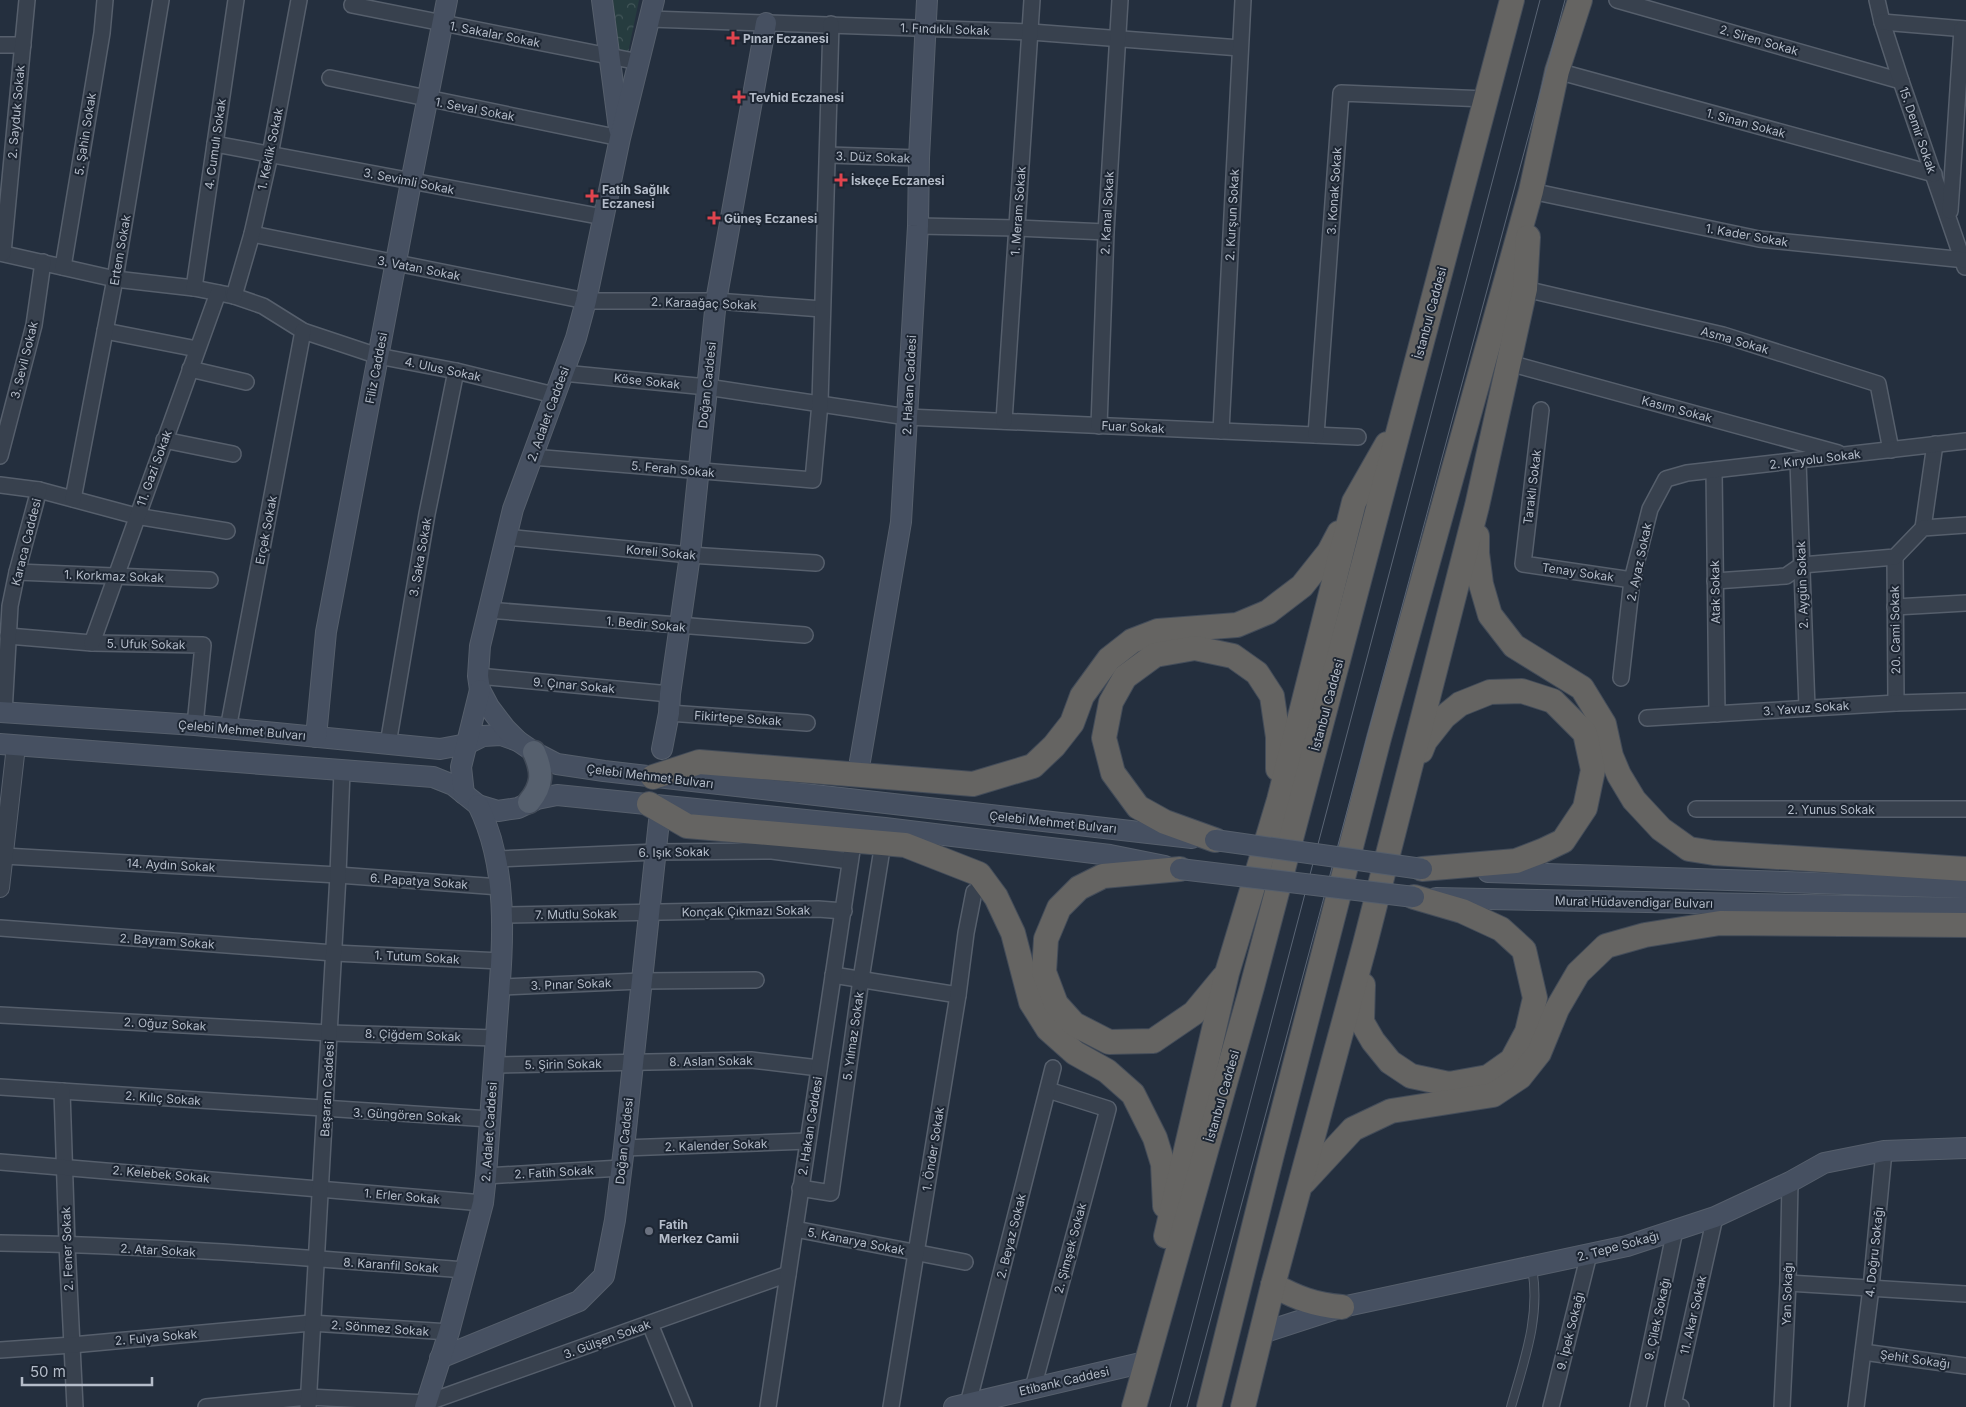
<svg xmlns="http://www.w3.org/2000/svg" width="1966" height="1407" font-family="Inter,sans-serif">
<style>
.park{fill:url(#park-crowns)}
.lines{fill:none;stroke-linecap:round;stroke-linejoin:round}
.service-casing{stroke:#565f6c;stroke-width:10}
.minor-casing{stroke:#565f6c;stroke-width:18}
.tertiary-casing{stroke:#565f6c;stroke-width:20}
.secondary-casing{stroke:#565f6c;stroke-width:22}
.primary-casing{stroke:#414a57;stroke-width:25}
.trunk-casing{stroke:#434c59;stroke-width:26}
.service{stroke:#38414e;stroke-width:8}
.minor{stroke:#38414e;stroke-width:15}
.tertiary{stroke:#38414e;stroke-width:18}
.secondary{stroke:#465061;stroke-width:20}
.primary{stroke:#56606e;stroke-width:22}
.trunk{stroke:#656462;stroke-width:24}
.tram{stroke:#5a6575;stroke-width:1}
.secondary-bridge-casing{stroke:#565f6c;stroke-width:22;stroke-linecap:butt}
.secondary-bridge{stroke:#465061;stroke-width:20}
.health-dot{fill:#e0444e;stroke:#1d2633;stroke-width:2}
.worship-dot{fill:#6b7280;stroke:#1d2633;stroke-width:2}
.labels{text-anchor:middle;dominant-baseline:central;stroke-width:4;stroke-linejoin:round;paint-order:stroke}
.street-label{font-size:12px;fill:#b4bcc9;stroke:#1d2633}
.poi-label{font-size:12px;font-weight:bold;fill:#b4bcc9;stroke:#1d2633;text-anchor:start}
</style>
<defs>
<pattern id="park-crowns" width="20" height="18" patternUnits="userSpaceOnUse" patternTransform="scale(1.25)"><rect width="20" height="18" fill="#263c3f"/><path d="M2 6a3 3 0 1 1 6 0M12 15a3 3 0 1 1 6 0" fill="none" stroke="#435659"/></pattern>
</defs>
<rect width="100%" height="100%" fill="#242f3e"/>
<path class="park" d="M613,0H639L628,53L616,50Z"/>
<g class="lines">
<defs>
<path id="service" d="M1511,1407C1524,1361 1541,1316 1532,1268"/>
<g id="minor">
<path d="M1617,0L1901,81"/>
<path d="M1877,0L1882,22L1901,81L1965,267"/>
<path d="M352,5L639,62"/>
<path d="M650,19L1031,32L1240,48"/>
<path d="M1882,22L1966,29"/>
<path d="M0,45H23"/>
<path d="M1557,71L1934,174"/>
<path d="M330,78L620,138"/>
<path d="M215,144L603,217"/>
<path d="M828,155L919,158"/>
<path d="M1531,191L1759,239L1966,260"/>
<path d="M1950,211L1962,29"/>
<path d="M918,226L1017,228L1106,232"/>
<path d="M252,234L586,301H716L822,309"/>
<path d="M0,253L115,279L194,288L234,296L263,306L303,331L378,356L456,371L554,395"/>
<path d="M3,253L27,0"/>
<path d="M63,267L102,33L105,0"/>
<path d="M194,288L236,0"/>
<path d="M1525,289L1723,335L1878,384L1891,450"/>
<path d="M234,296L252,234L270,155L299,0"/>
<path d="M105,331L197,349"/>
<path d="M1509,363L1838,453"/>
<path d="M190,369L246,382"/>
<path d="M563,373L707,387L907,417L1358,437"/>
<path d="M1541,410L1523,564L1632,580"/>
<path d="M1004,421L1032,0"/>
<path d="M1099,426L1106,232L1120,0"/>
<path d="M1221,431L1243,0"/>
<path d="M1316,435L1341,93L1486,99"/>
<path d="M164,440L233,454"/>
<path d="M0,456L34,325L43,262"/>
<path d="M532,457L813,480L820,403L831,24"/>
<path d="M1798,461L1807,708"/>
<path d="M1714,470L1717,714"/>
<path d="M0,485L39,490L136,516L227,531"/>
<path d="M73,499L115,279L161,0"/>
<path d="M1923,528L1935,444"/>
<path d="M506,537L690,555L816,563"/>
<path d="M1895,557L1896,703"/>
<path d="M17,572L210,580"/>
<path d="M1715,581L1786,576L1802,565L1895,557L1923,528L1966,525"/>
<path d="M1895,607L1966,603"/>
<path d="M487,610L805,635"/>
<path d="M8,636L92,643L203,645L195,725"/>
<path d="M92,643L218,293"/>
<path d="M478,676L670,694"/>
<path d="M1621,678L1632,580L1650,509L1666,479L1687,473L1966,441"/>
<path d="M4,713L10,606L17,572L39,490"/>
<path d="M669,713L807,723"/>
<path d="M1647,718L1896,703L1966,701"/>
<path d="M228,729L303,331"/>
<path d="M388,744L427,514L456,371"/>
<path d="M1696,809H1966"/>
<path d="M4,856L338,875L500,887"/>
<path d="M497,859L656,852L772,851L850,861"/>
<path d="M502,915L818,909L844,911"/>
<path d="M0,928L334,953L501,961"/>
<path d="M833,975L958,995"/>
<path d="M500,987L641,981L756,980"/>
<path d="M0,1015L330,1033L496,1038"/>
<path d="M495,1065L751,1060L819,1068"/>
<path d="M0,1087L490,1119"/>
<path d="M62,1091L67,1244L75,1407"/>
<path d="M624,1148L808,1141"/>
<path d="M0,1162L483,1203"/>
<path d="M486,1176L621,1168"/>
<path d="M800,1188L831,1193L861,979L882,849"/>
<path d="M795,1229L965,1262"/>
<path d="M0,1243C155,1245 310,1258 465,1270"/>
<path d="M1788,1283L1966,1294"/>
<path d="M650,1324L684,1407"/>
<path d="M0,1350L72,1345L311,1323L449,1332"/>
<path d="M1863,1352L1966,1366"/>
<path d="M1033,1388L1108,1109L1048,1090"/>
<path d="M968,1404L1053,1068"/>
<path d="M206,1407L308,1397L426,1403L788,1274"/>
<path d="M308,1407L338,875L342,771"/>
<path d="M768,1407L853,844"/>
<path d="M891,1407L958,995L966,933L974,892"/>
<path d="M1551,1407L1589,1254"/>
<path d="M1638,1407L1675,1230"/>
<path d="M1681,1407L1673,1405L1715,1217"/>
<path d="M1782,1407L1788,1283L1790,1182"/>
<path d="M1856,1407L1871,1288L1884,1151"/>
</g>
<path id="tertiary" d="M0,888L16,746"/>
<g id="secondary">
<path d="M602,0L619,129"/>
<path d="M0,712L195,725L440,749L467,744L483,736L501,735L518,741L534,752L557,764L604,771L1192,838"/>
<path d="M316,737L326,632L411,182L447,0"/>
<path d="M518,741L505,728L489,707L480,690L478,676L480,646L513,509L576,338L586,301L620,138L654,0"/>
<path d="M0,744L433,777L453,785L478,805L498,811L518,808L537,799L557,795L885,828L1110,855L1165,866"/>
<path d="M662,749L669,713L670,694L690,555L716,301L766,23"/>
<path d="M859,767L901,522L918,226L919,158L927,0"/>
<path d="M464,794L461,767L480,690"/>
<path d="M1488,872L1966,888"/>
<path d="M1436,898L1966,908"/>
<path d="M1262,1333L1342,1307L1627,1246L1715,1217L1790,1182L1824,1163L1884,1151L1966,1148"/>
<path d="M440,1358L579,1301L604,1276L615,1220L624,1148L659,821"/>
<path d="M425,1407L449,1332L483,1203L486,1176C489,1129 493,1083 496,1036C501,960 513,876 478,805"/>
<path d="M954,1407L1145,1362"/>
</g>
<path id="primary" d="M529,802C543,785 543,772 534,752"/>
<g id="trunk">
<path d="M1477,536V553L1481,584L1490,615L1514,646L1582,688L1604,724L1611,756L1619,775L1634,800L1661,829L1689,849L1714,853L1966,869"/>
<path d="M1421,751L1425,741L1444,717L1460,704L1490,692L1522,691L1553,701L1585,733L1593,770L1585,808L1563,841L1542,851L1516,861L1422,869"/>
<path d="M653,777L699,762L973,784L1033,766L1054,746L1072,723L1082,696L1109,659L1132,641L1158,631L1237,625L1268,612L1302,586L1329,552L1339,533"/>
<path d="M649,804L687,826L905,845L979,874L996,897L1013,933L1031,1002L1048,1029L1075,1053L1107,1071L1133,1094L1155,1138L1163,1164L1165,1206"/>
<path d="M1215,840L1165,822L1138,807L1113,773L1104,738L1111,702L1125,677L1155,655L1195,648L1233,656L1257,673L1272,696L1278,737V769"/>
<path d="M1180,869L1103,876L1079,888L1059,908L1046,939L1044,972L1056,1004L1074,1024L1109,1042L1153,1041L1194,1013L1223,978"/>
<path d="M1363,985L1362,1022L1373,1041L1390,1062L1411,1076L1449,1084L1488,1077L1512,1060L1527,1032L1535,998L1524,950L1501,929L1462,911L1414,897"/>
<path d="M1304,1182L1353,1129L1391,1111L1493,1095L1520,1077L1539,1053L1557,1009L1578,973L1606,946L1645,935L1720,923L1966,925"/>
<path d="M1166,1236L1227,973L1279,800L1354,502L1387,444"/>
<path d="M1273,1285C1297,1298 1315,1305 1342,1307"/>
<path d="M1134,1407L1252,987L1512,0"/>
<path d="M1209,1407L1272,1154L1379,738L1531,191L1557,71L1580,0"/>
<path d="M1243,1407L1273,1285L1365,944L1477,506L1525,289L1528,237"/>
</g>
</defs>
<use href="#service" class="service-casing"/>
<use href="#minor" class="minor-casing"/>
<use href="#tertiary" class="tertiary-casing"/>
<use href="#secondary" class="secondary-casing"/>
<use href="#primary" class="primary-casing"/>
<use href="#trunk" class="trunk-casing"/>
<use href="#service" class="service"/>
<use href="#minor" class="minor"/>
<use href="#tertiary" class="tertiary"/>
<use href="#secondary" class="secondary"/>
<use href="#primary" class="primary"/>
<use href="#trunk" class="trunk"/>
<g class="tram">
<path d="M1170,1407L1540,0"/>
<path d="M1187,1407L1565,0"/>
</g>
<defs>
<g id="secondary-bridge">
<path d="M1215,840L1422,869"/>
<path d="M1180,869L1414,897"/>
</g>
</defs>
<use href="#secondary-bridge" class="secondary-bridge-casing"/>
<use href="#secondary-bridge" class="secondary-bridge"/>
</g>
<g class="health-dot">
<path d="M730.5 30.5h5v5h5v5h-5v5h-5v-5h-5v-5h5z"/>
<path d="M736.5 89.5h5v5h5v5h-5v5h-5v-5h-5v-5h5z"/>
<path d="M838.5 172.5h5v5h5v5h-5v5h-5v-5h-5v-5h5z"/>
<path d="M589.5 188.5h5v5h5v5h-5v5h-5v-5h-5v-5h5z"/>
<path d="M711.5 210.5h5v5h5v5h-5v5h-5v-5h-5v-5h5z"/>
</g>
<circle class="worship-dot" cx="649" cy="1231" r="5"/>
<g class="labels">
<g class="street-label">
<text transform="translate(945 29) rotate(2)">1. Fındıklı Sokak</text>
<text transform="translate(495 34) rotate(11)">1. Sakalar Sokak</text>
<text transform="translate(1759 40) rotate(16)">2. Siren Sokak</text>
<text transform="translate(475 109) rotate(11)">1. Seval Sokak</text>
<text transform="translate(16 112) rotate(-85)">2. Sayduk Sokak</text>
<text transform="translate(1746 123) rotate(15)">1. Sinan Sokak</text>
<text transform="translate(1918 130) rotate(71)">15. Demir Sokak</text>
<text transform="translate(85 134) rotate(-81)">5. Şahin Sokak</text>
<text transform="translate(215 144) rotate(-82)">4. Cumulı Sokak</text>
<text transform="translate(270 149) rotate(-78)">1. Keklik Sokak</text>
<text transform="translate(873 157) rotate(2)">3. Düz Sokak</text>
<text transform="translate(409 181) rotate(11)">3. Sevimli Sokak</text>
<text transform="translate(1334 191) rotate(-86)">3. Konak Sokak</text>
<text transform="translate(1018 211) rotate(-86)">1. Meram Sokak</text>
<text transform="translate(1107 213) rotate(-87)">2. Kanal Sokak</text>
<text transform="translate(1232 215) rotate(-87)">2. Kurşun Sokak</text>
<text transform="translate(1747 235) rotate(10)">1. Kader Sokak</text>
<text transform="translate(120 250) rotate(-80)">Ertem Sokak</text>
<text transform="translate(419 268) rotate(11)">3. Vatan Sokak</text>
<text transform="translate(704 303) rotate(2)">2. Karaağaç Sokak</text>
<text transform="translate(1430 313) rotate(-75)">İstanbul Caddesi</text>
<text transform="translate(1735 340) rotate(16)">Asma Sokak</text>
<text transform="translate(24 360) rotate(-76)">3. Sevil Sokak</text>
<text transform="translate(376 368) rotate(-79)">Filiz Caddesi</text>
<text transform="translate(443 369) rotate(12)">4. Ulus Sokak</text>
<text transform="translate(647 381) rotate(6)">Köse Sokak</text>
<text transform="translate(707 385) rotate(-84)">Doğan Caddesi</text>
<text transform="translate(909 385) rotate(-87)">2. Hakan Caddesi</text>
<text transform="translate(1677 409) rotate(15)">Kasım Sokak</text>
<text transform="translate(548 414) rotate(-70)">2. Adalet Caddesi</text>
<text transform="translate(1133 427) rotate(3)">Fuar Sokak</text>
<text transform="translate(1815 459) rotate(-7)">2. Kıryolu Sokak</text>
<text transform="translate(154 468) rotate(-70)">11. Gazi Sokak</text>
<text transform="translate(673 469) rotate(5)">5. Ferah Sokak</text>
<text transform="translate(1532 487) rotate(-83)">Taraklı Sokak</text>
<text transform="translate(266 530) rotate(-79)">Erçek Sokak</text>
<text transform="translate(26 542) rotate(-76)">Karaca Caddesi</text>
<text transform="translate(661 552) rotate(5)">Koreli Sokak</text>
<text transform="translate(420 557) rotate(-80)">3. Saka Sokak</text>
<text transform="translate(1639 562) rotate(-78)">2. Ayaz Sokak</text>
<text transform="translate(1578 572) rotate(8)">Tenay Sokak</text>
<text transform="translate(114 576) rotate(2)">1. Korkmaz Sokak</text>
<text transform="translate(1802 585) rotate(-92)">2. Aygün Sokak</text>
<text transform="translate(1715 592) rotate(-91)">Atak Sokak</text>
<text transform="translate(646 624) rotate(5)">1. Bedir Sokak</text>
<text transform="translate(1895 630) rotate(-91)">20. Cami Sokak</text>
<text transform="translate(146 644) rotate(1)">5. Ufuk Sokak</text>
<text transform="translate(574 685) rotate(5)">9. Çınar Sokak</text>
<text transform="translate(1327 705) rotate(-75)">İstanbul Caddesi</text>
<text transform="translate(1806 708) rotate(-4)">3. Yavuz Sokak</text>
<text transform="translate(738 718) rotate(4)">Fikirtepe Sokak</text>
<text transform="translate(242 730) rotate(5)">Çelebi Mehmet Bulvarı</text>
<text transform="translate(650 776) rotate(7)">Çelebi Mehmet Bulvarı</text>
<text x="1831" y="809">2. Yunus Sokak</text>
<text transform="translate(1053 822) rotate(6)">Çelebi Mehmet Bulvarı</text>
<text transform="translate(674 852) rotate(-1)">6. Işık Sokak</text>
<text transform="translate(171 865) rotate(3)">14. Aydın Sokak</text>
<text transform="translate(419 881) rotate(4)">6. Papatya Sokak</text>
<text transform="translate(1634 902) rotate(1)">Murat Hüdavendigar Bulvarı</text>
<text transform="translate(746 911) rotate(-1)">Konçak Çıkmazı Sokak</text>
<text transform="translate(576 914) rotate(-1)">7. Mutlu Sokak</text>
<text transform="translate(167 941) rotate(4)">2. Bayram Sokak</text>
<text transform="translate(417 957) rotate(3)">1. Tutum Sokak</text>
<text transform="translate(571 984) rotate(-2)">3. Pınar Sokak</text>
<text transform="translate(165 1024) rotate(3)">2. Oğuz Sokak</text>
<text transform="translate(413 1035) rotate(2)">8. Çiğdem Sokak</text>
<text transform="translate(853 1036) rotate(-82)">5. Yılmaz Sokak</text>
<text transform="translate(711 1061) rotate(-1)">8. Aslan Sokak</text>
<text transform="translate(563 1064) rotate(-1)">5. Şirin Sokak</text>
<text transform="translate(327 1089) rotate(-87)">Başaran Caddesi</text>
<text transform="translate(1222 1096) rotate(-74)">İstanbul Caddesi</text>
<text transform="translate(163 1098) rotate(4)">2. Kılıç Sokak</text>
<text transform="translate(407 1115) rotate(3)">3. Güngören Sokak</text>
<text transform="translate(810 1126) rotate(-81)">2. Hakan Caddesi</text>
<text transform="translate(489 1132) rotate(-86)">2. Adalet Caddesi</text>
<text transform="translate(624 1141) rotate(-84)">Doğan Caddesi</text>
<text transform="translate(716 1145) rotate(-2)">2. Kalender Sokak</text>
<text transform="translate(933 1149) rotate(-81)">1. Önder Sokak</text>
<text transform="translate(554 1172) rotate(-3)">2. Fatih Sokak</text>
<text transform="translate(161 1174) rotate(5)">2. Kelebek Sokak</text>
<text transform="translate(402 1196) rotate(5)">1. Erler Sokak</text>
<text transform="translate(1011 1236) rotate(-76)">2. Beyaz Sokak</text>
<text transform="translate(856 1241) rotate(11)">5. Kanarya Sokak</text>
<text transform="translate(1618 1246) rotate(-15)">2. Tepe Sokağı</text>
<text transform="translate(1070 1248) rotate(-75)">2. Şimşek Sokak</text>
<text transform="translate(67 1249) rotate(-92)">2. Fener Sokak</text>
<text transform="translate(158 1250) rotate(3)">2. Atar Sokak</text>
<text transform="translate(1874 1252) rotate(-84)">4. Doğru Sokağı</text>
<text transform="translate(391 1265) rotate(4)">8. Karanfil Sokak</text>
<text transform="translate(1787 1294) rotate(-88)">Yan Sokağı</text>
<text transform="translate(1693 1315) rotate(-77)">11. Akar Sokak</text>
<text transform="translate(1657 1319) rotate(-78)">9. Çilek Sokağı</text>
<text transform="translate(380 1328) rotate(4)">2. Sönmez Sokak</text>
<text transform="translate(1570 1331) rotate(-76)">9. İpek Sokağı</text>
<text transform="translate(156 1337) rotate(-5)">2. Fulya Sokak</text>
<text transform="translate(607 1339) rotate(-20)">3. Gülşen Sokak</text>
<text transform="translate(1915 1359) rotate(8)">Şehit Sokağı</text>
<text transform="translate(1064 1381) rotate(-13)">Etibank Caddesi</text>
</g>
<g class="poi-label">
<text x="743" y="38">Pınar Eczanesi</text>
<text x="749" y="97">Tevhid Eczanesi</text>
<text x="851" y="180">İskeçe Eczanesi</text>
<text x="602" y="189">Fatih Sağlık<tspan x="602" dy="14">Eczanesi</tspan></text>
<text x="724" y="218">Güneş Eczanesi</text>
<text x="659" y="1224">Fatih<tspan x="659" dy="14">Merkez Camii</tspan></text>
</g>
</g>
<path d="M22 1377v8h130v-8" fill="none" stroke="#b4bcc9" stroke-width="2.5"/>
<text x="30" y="1377" font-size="15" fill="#b4bcc9" stroke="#1d2633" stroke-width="4" paint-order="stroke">50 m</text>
</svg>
